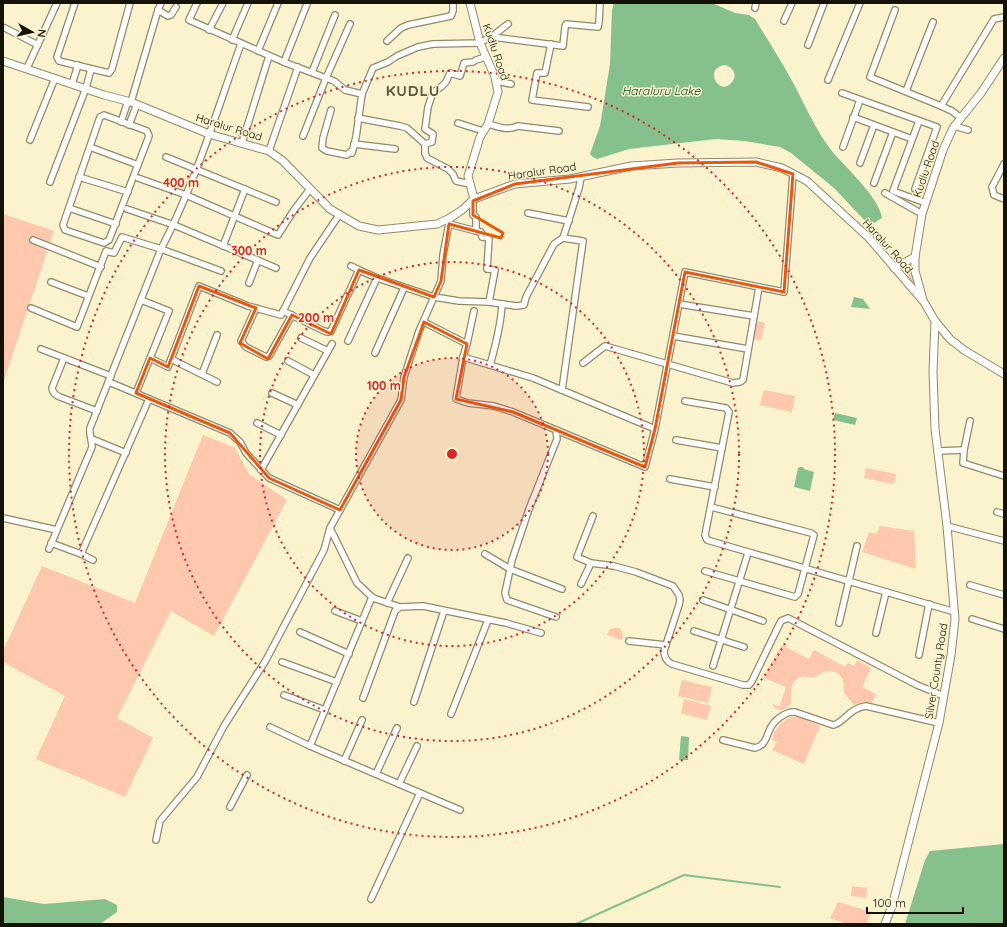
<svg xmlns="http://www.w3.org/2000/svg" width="1007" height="927" font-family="Quicksand,sans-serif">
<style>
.green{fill:#fdc8ad}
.water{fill:#86c18d;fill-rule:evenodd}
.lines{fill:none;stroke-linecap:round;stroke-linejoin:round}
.stream{stroke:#86c18d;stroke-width:2}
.minor-casing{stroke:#918a69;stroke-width:8}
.tertiary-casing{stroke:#918a69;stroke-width:9}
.minor{stroke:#fff;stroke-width:5.5}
.tertiary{stroke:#fff;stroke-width:7}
.marked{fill:none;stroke:#e8590c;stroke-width:3;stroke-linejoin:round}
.ring{fill:none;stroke:#d62828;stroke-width:2;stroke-dasharray:2 4}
.labels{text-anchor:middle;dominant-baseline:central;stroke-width:3;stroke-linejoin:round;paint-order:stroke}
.street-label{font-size:11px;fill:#141105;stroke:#faf3ce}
.water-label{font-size:12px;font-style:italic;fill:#024817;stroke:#faf3ce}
.district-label{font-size:15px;font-weight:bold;letter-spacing:1px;fill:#5d5637;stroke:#faf3ce}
.centre{fill:#d62828;stroke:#faf3ce;stroke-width:2}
.ring-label{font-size:12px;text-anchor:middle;font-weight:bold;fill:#d62828;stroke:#faf3ce;stroke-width:3;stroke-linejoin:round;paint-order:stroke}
</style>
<rect width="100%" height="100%" fill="#faf3ce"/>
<g class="green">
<path d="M3,214L54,231L3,383Z"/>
<path d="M907,266L911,268L918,287H915L903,271L904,267Z"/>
<path d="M756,321L765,323L761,340L752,339Z"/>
<path d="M764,390L795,396L792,412L760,405Z"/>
<path d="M203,435L235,448L249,474L287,500L214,636L171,611L117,718L153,738L125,797L36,759L65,696L3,662V651L42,566L135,603Z"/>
<path d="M866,468L896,474L894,484L864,478Z"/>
<path d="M880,526L914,531L916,569L862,552L869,532L877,534Z"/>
<path d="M613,628C621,627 624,632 622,640L607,635L610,629Z"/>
<path d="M782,645L809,659L814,650L845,667L848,663L854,666L857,660L871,668L862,687L876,694L872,703L865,702L854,705L844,693C845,681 842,671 828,671C823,671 818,676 814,677C805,678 800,674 794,682C790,688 791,697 791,704L783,710C778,710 774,708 772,704L780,706L786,687L764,678L770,665Z"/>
<path d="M682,680L712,687L708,703L678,696Z"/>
<path d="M684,699L711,706L707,720L681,713Z"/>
<path d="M791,717H799L820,726L804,764L772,750L777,742L772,740C775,728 780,722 791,717Z"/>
<path d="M852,886L867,888L866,898L851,896Z"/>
<path d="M838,902L872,912L866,924H847L830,918Z"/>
</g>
<g class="water">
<path d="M614,3H712L735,13L749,15L755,19C767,39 780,59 791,79C805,104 818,137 838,158C850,171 880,200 882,218L871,225L866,222L834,188L791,153L780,147L745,141L716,139L629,149L597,159L593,157L590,154L600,126L610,64L612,10ZM725,65C733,67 738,75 732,82C720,98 702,68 725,65Z"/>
<path d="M854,297L863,299L870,309L851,307Z"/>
<path d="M835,413L857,418L855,425L833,420Z"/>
<path d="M800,467H803L804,469L814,472L810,491L794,487L798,468Z"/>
<path d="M681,736L689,737L688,760H679Z"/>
<path d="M1004,844V924H905L925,860L930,851Z"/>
<path d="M3,897L44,904L105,899L117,905V912L100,924H3Z"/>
</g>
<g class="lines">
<path class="stream" d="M576,924L684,875L780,887"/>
<defs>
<g id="minor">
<path d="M75,3L57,57L59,61L109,73L112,69L130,3"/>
<path d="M197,3L189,20L286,63L334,81L345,90L362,94"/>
<path d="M755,8L756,3"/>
<path d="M158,10L168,16L171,15L176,7"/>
<path d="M895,10L870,77L941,106L952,111L961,118"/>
<path d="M784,21L792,3"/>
<path d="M5,28L38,45"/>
<path d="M209,30L223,3"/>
<path d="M492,37L563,46L565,27L566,24L598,27L599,22L600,3"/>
<path d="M232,40L248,3"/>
<path d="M387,41L401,28L408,25L451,16L453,11V3"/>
<path d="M551,44L545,73H537L532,100L588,107"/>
<path d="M808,45L824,3"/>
<path d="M258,51L278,3"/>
<path d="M284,62L307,4"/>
<path d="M27,68L57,3"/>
<path d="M312,72L335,15"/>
<path d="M828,80L860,3"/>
<path d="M496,81L511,84"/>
<path d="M72,84L78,65"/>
<path d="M906,91L933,22"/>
<path d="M842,93L937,127L915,189"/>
<path d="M131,102L158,10L161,3"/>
<path d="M941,106L994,19L1004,17"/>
<path d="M331,110L323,138L322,148L327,151L347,155L350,152L352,153L356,137L362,94L373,68L388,62L397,56L418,47L433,44L480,43L495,34L508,24"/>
<path d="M104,115L147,131L149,136L109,240L104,243L65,230L63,225L100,117Z"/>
<path d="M853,117L912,139"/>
<path d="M358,118L400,126L407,128L425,144V153L427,158L448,169L453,174L456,181L470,184"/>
<path d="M919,121L893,191L926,203"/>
<path d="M121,122L128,101"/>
<path d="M458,123L483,131"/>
<path d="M488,124C499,127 507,131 518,126L559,131"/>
<path d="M129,125L137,104"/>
<path d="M954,126L968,130"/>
<path d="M303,136L326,78L350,24"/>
<path d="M30,140L55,78"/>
<path d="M242,143L269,56"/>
<path d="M354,144L395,149"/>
<path d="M425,144L432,142L433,134L425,129L428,107L432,95L435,91L441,87L446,82L450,73L460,76L464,63L473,62L476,60L486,57"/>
<path d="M90,147L138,165"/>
<path d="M843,147L860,100"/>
<path d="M269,151L298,67"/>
<path d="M166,157L276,202"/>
<path d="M860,163L874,125"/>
<path d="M1004,164L992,187L994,195L1004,199"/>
<path d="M79,177L128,192"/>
<path d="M138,178L186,195L278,235L294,210L310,189"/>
<path d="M50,182L86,88L91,69"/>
<path d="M874,183L893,132"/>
<path d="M885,193L922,214"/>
<path d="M473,201V215L476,217V231L481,232L482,237L489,238L487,269L495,270L489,302L516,306L524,305L526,297L554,244L563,238"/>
<path d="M69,208L116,224"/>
<path d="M127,209L174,225L276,268"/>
<path d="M528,213L569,221"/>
<path d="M449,224L476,231"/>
<path d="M33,240L101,267"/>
<path d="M223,246L245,189"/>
<path d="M351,266L359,270"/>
<path d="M51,282L88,296"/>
<path d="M249,283L258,260"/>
<path d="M679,304L754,316"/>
<path d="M31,308L77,327L106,251L114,253L122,237L161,249L221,271"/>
<path d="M256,308L241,341L246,347L266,357L269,356L292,315"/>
<path d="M283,311L324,331L328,332L331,331L359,270L377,278L434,297L459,301L489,302"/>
<path d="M424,322L467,344L463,357"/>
<path d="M673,336L748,349"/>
<path d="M301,338L328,351"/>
<path d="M348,341L377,278"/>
<path d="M467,344L474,311"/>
<path d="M41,349L111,376"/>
<path d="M375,353L404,288"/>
<path d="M64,358L52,388C53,394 56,395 60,397L97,411"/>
<path d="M150,358L168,367L199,286L248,306L281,315L310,258L339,215"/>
<path d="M171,359L217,382"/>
<path d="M288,361L314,375"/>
<path d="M583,363L605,346L733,383L740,382L743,380L759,287"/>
<path d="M490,365C496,344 501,325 502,304"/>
<path d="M202,374L217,335"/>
<path d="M109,382L230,433L240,442L246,453L269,478L340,510"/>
<path d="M562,390L583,241L563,238L579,188L581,177"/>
<path d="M136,393L169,311L141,300"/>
<path d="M272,393L298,405"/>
<path d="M685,401L726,408L729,412L705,535L707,540L955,612"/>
<path d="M257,423L281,435"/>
<path d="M655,429L645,467L513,412L494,406L468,403L456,399L463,357L533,378L655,429L685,272L784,292L793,174"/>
<path d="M556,430L557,439L529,509L512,560L505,593L507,600L556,617"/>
<path d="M92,439L126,453"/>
<path d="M676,440L722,448"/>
<path d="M964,450L970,421"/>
<path d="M938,451L964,450L963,463L1004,476"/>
<path d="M261,470L332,344"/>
<path d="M670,479L715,487"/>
<path d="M997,512L1004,514"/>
<path d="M593,516L577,557L591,563L614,566L636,572L673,586L679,595L680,600L679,605L664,651C664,657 666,661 672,664L743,685H749L752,681L779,625L781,621L788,618L917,685L944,696"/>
<path d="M3,518L57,530"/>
<path d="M947,526L1004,541"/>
<path d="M330,528L357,583L372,597L310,746L460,810"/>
<path d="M51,543L81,554L149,399"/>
<path d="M49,549L92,447C92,440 89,435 90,428L161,249C195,184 216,113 241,44"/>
<path d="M81,554L93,560"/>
<path d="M485,554L510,569L562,589"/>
<path d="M705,571L795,597L798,594L814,535L811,533L711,507"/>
<path d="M581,584L591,563"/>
<path d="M970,585L1004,595"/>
<path d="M372,597L376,599L400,607L423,606L506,623L541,633"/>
<path d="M703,600L763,621"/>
<path d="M387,603L408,558"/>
<path d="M335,611L362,621"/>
<path d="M972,619L1004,629"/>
<path d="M839,623L857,546"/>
<path d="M694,631L744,647"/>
<path d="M300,632L349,654"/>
<path d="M876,633L886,592"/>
<path d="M629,641L666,645"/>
<path d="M919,655L929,604"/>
<path d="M282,662L337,682"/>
<path d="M713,666L748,553"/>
<path d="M284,695L325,710"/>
<path d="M363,698L395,611L400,607"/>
<path d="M414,702L444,611"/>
<path d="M451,714L488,620"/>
<path d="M270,727L310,746"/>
<path d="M723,740L755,748C766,745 766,737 770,729C774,720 786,711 795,712L833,725C843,724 849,708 866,706L939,723"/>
<path d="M344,761L362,720"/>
<path d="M376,774L397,728"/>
<path d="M399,784L417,746"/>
<path d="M230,807L247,775"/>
<path d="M156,840L160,821L197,777L224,726L266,660L324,550L330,528L401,400L404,377L419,331L441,281L443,255L450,218"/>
<path d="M371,899L420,793"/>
</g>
<g id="tertiary">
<path d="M470,3L480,43L495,77L498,92L488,124L480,137L468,176L474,199"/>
<path d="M3,61L104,95L131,102L209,134L269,151L283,161L330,209L359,226L378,230L437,224L450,218L462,210L474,199L515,184L570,179L631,166L678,163L756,162L782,168L807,181L869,238L924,302L935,321L950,339L964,350L1004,374"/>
<path d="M894,268L915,257"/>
<path d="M923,300L915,271V257L922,214L943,150L953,128L981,93L1004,58"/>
<path d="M885,924L892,906L939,723L951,655L955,619L947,526L935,429L933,372L935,321"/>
</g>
</defs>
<use href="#minor" class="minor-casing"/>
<use href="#tertiary" class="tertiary-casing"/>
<use href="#minor" class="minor"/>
<use href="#tertiary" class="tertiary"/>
</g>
<path class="marked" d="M756,162L793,174L784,292L685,272L655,429L645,467L513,412L456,399L467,344L424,322L404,377L401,400L340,510L269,478L230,433L136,393L150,358L168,367L199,286L256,308L240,343L268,359L292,315L331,334L359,270L434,297L441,281L449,224L501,238L503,233L473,215V201L515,184L678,163Z"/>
<circle cx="452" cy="454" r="96" fill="#d62828" fill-opacity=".12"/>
<g class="ring">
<circle cx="452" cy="454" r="96"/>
<circle cx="452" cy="454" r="192"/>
<circle cx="452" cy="454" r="287"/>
<circle cx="452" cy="454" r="383"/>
</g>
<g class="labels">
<g class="street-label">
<text transform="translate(496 52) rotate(71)">Kudlu Road</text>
<text transform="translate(229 127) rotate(17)">Haralur Road</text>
<text transform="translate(926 169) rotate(-71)">Kudlu Road</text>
<text transform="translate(542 171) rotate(-8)">Haralur Road</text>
<text transform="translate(888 246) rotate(48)">Haralur Road</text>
<text transform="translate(936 671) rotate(-81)">Silver County Road</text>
</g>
<g class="water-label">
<text x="661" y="90">Haraluru Lake</text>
</g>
<g class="district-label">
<text x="413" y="90">KUDLU</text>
</g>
</g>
<circle cx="452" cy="454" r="6" class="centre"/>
<g class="ring-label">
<text x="181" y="187">400 m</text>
<text x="249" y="255">300 m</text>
<text x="316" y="322">200 m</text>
<text x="384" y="390">100 m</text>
</g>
<rect width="1007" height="927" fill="none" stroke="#141105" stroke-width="8"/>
<g transform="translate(32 32) rotate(98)" stroke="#faf3ce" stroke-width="3" paint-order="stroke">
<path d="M0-3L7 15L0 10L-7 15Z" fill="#141105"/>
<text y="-6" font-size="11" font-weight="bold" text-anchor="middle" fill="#141105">N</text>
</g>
<path d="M867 907v6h96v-6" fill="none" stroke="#141105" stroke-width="2"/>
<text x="873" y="907" font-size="12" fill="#141105" stroke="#faf3ce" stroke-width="3" paint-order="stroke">100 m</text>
</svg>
